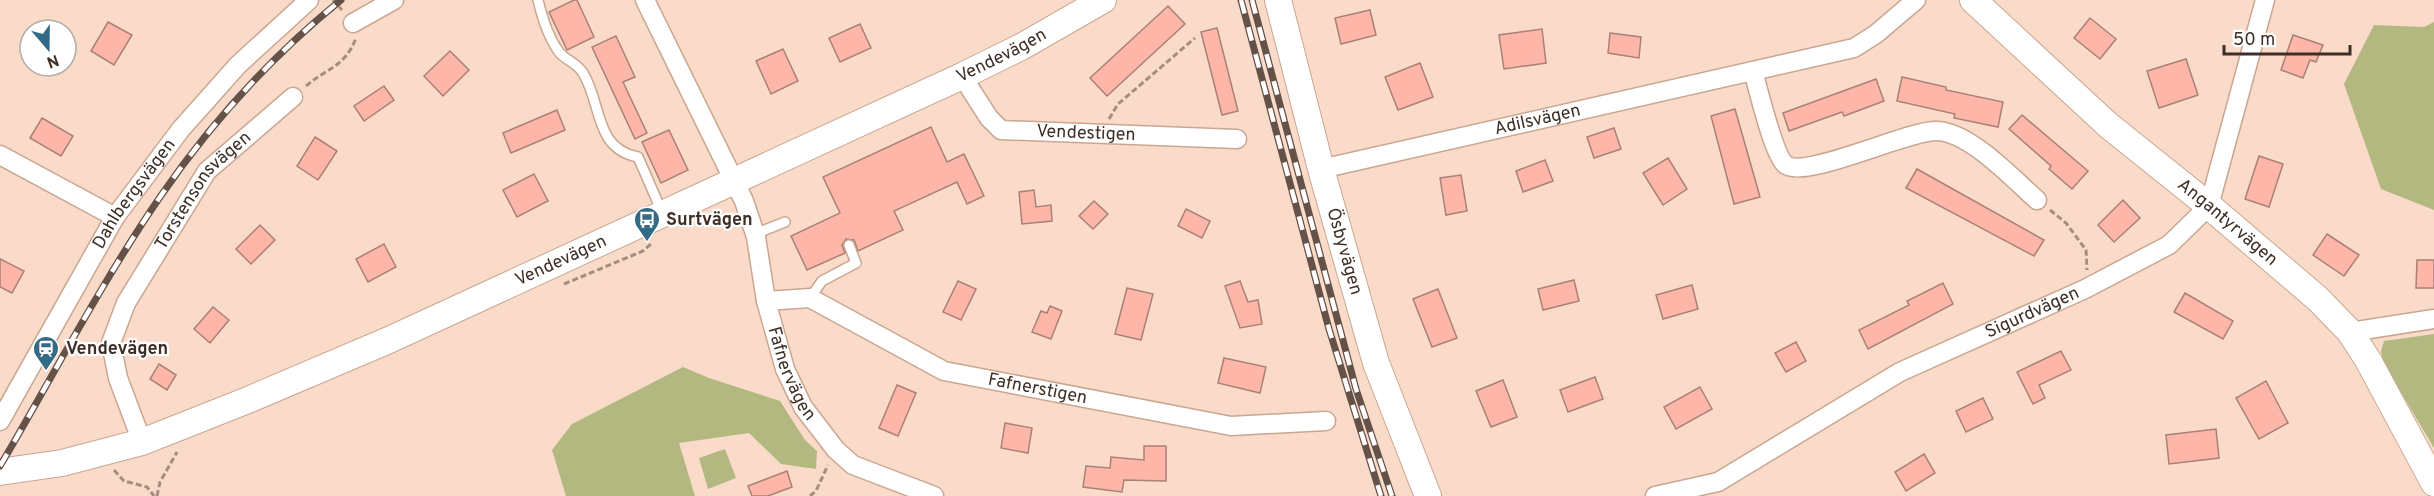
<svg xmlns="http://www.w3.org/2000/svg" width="2434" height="496" font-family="Overpass,sans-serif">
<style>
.green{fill:#b3b881}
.building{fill:#fdb6a7;stroke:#aa8077;stroke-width:1.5}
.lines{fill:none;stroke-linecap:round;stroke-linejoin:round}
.lane-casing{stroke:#caa690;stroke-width:12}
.street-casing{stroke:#caa690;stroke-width:21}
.secondary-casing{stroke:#caa690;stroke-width:28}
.path{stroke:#a58e80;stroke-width:3;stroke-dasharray:6 3;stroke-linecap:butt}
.lane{stroke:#fff;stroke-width:9}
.street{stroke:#fff;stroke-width:18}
.secondary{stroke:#fff;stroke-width:26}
.rail-casing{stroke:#645147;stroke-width:7}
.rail{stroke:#fff;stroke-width:4.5;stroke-dasharray:14;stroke-linecap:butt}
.labels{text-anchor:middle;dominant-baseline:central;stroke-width:4.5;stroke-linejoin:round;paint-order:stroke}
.street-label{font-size:18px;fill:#3e2f26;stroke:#fff}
.poi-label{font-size:18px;font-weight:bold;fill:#3e2f26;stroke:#fff;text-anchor:start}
</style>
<rect width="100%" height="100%" fill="#fadbc9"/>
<g class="green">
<path d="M2434,22V210L2381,189L2344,84L2374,25L2424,27Z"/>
<path d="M2434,334V448L2383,362L2381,351L2384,341Z"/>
<path d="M683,367L709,378L780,401L805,440L817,451L816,469L781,464L749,433L679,443L695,496H566L552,450L572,424Z"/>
<path d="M725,449L736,478L708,489L699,458Z"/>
</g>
<g class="building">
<path d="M574,0H577L594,37L567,50L549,12Z"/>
<path d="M1168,6L1185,24L1107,96L1090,78Z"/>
<path d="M1370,10L1376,35L1341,44L1335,18Z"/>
<path d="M2090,18L2116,39L2100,59L2074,38Z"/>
<path d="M108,22L132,35L114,65L91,51Z"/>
<path d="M860,24L871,48L840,62L829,38Z"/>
<path d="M1217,28L1238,111L1222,115L1201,32Z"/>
<path d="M1542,29L1546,63L1504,69L1499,35Z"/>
<path d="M1610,33L1641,37L1639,58L1608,53Z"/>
<path d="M2293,35L2323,45L2316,62L2310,60L2303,78L2281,70Z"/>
<path d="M616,36L635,77L623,82L647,133L635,139L592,47Z"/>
<path d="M783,49L798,81L771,94L756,61Z"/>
<path d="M450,51L469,70L443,96L424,76Z"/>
<path d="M2186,59L2198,95L2159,108L2147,71Z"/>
<path d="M1420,63L1433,97L1398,110L1385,77Z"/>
<path d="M1902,77L1946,87V90L2003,102L1998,127L1954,118L1955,114L1897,101Z"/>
<path d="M1876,79L1884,101L1844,116L1842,112L1789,131L1783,113Z"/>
<path d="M384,86L394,100L364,121L354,106Z"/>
<path d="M1735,109L1760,197L1734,204L1711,116Z"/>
<path d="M557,110L565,130L511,153L503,133Z"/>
<path d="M2022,115L2088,171L2072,189L2049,169L2051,166L2009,129Z"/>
<path d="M42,118L73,136L61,156L30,138Z"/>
<path d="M931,127L947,162L964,154L984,196L967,204L957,182L894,211L903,230L858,251L854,240L846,239L842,245L845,253L807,270L791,236L840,213L823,177Z"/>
<path d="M1614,128L1621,149L1594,158L1587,137Z"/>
<path d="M669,130L688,170L661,183L642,142Z"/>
<path d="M315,137L337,151L318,180L297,166Z"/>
<path d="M2259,156L2283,164L2269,207L2245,199Z"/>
<path d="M1668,158L1687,189L1663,205L1643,173Z"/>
<path d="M1545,160L1553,181L1523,192L1516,171Z"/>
<path d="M1917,169L2044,240L2034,256L1906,188Z"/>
<path d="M534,174L548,201L517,217L503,190Z"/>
<path d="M1461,175L1467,211L1446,215L1440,178Z"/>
<path d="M1034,190L1036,207L1051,205L1052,221L1022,224L1019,192Z"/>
<path d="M2123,200L2140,218L2114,242L2098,225Z"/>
<path d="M1094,201L1108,214L1093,229L1079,216Z"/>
<path d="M1186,209L1210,221L1202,238L1178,226Z"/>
<path d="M260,225L275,240L251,264L236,249Z"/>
<path d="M2327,234L2359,255L2344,276L2313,255Z"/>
<path d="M384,244L396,267L368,282L356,259Z"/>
<path d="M0,259L24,271L12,293L0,287Z"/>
<path d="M2417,260H2434V288H2416Z"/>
<path d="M1574,280L1579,301L1543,310L1538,289Z"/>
<path d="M958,281L976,289L961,320L943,312Z"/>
<path d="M1240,281L1248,302L1258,300L1262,324L1240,328L1225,286Z"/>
<path d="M1943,283L1953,304L1868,349L1859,330L1909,305L1907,301Z"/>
<path d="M1692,285L1698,309L1663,319L1656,295Z"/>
<path d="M1127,288L1153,294L1141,340L1115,334Z"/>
<path d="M1438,289L1457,338L1432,347L1413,299Z"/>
<path d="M2185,293L2233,321L2223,339L2174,312Z"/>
<path d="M1050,306L1062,311L1051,339L1032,332L1041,311L1047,313Z"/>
<path d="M213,307L229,320L210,343L194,329Z"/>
<path d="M1796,342L1806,361L1786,372L1775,353Z"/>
<path d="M2061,351L2071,370L2039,385L2045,398L2033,404L2017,372Z"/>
<path d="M1224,358L1266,367L1260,393L1218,383Z"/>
<path d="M159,364L176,375L167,390L150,379Z"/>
<path d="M1595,377L1603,399L1568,412L1560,390Z"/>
<path d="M1503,380L1517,417L1491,427L1476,391Z"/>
<path d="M2266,381L2288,423L2259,439L2236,398Z"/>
<path d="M897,385L916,393L898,436L879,428Z"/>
<path d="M1700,387L1712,409L1676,429L1664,407Z"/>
<path d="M1983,398L1993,419L1966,432L1956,411Z"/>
<path d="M1005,423L1032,428L1028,453L1001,448Z"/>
<path d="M2216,429L2219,458L2169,464L2166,435Z"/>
<path d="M1144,446H1166V481L1124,480L1122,492L1083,487L1086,466L1110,468L1111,457L1144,460Z"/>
<path d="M1924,454L1935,473L1906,491L1895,472Z"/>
<path d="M787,471L792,487L768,496H752L748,486Z"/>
</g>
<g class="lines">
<defs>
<g id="lane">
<path d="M538,0C542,17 548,37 559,52C565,60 577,63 583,73C602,103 594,149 638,157L662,212"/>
<path d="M755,234L785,222"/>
<path d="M810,298L822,281L856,263L849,245"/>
</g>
<g id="street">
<path id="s1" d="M645,0L744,201L756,237L766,301L785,369L803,407L836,450L853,465L934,496"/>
<path d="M353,23L394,0"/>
<path d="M1753,71C1758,88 1774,157 1786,165C1806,179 1906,131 1936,131C1969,131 2013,179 2037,200"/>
<path id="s2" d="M962,76L989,118L1001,130L1237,139"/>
<path d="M0,155L115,217"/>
<path id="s3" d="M1321,169L1854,48L1876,34L1916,0"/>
<path id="s4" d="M766,301L810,298L944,371L1231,426L1326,421"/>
<path d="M2350,332L2434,319"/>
<path id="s5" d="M0,421L115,217L181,129L238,65L309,0"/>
<path id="s6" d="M142,442L118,378L111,343L126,303L207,171L293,97"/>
<path id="s7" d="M1655,496L1718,482L1900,372L2085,289L2169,245L2209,206L2265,0"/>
</g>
<g id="secondary">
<path id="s8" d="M1278,0L1321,169L1376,363L1428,496"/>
<path id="s9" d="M1973,0L2108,125L2209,206L2318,299L2350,332L2368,360L2434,483"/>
<path id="s10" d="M0,472L62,463L142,442L248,400L389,340L962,76L1021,47L1103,0"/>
</g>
</defs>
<use href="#lane" class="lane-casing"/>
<use href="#street" class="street-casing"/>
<use href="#secondary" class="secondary-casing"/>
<g class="path">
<path d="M333,0L342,10"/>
<path d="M306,86C327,68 345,67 356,38"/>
<path d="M1109,119L1118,104L1195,38"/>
<path d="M2050,210L2066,223L2086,250L2087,270"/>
<path d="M564,284L643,251L652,243"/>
<path d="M114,470L124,481L147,487L154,496"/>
<path d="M157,496L160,482L177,452"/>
<path d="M810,496L816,491L828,465"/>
</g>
<use href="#lane" class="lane"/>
<use href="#street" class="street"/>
<use href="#secondary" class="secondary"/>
<defs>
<g id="rail">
<path d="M1241,0L1329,329L1381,496"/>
<path d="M1252,0L1356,389L1392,496"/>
<path d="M0,466C53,376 101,283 160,197C210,124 272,56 341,0"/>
</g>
</defs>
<use href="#rail" class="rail-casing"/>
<use href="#rail" class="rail"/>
</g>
<defs>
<symbol id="bus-pin" viewBox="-11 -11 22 30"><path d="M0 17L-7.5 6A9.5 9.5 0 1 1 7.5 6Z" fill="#336a85" stroke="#fff"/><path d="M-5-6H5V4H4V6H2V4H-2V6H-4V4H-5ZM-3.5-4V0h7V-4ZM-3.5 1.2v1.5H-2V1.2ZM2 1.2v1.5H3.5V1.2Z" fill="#fff"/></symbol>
<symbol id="station-pin" viewBox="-11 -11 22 30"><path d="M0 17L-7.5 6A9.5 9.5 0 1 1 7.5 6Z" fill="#336a85" stroke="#fff"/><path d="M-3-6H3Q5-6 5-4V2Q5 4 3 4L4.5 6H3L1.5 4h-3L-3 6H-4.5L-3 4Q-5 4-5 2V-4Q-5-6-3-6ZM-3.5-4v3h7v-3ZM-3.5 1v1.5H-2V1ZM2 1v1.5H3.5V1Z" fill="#fff"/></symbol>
</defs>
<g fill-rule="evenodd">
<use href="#bus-pin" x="632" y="205" width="30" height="40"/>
<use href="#station-pin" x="31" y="334" width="30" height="40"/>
</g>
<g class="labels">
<g class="street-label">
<text stroke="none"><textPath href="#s10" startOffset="1088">Vendevägen</textPath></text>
<text stroke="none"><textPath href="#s3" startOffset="222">Adilsvägen</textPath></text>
<text stroke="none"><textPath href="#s2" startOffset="152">Vendestigen</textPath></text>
<text stroke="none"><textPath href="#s6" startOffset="284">Torstensonsvägen</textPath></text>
<text stroke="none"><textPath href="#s5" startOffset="264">Dahlbergsvägen</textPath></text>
<text stroke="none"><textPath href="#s9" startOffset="338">Angantyrvägen</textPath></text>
<text stroke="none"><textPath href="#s8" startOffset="260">Ösbyvägen</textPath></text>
<text stroke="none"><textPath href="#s10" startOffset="602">Vendevägen</textPath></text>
<text stroke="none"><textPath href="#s7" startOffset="422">Sigurdvägen</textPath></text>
<text stroke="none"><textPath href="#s1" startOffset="404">Fafnervägen</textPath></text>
<text stroke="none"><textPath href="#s4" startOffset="292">Fafnerstigen</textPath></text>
</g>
<g class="poi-label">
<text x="666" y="220">Surtvägen</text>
<text x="66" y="349">Vendevägen</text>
</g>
</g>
<g transform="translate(48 48) rotate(160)"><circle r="28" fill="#ffffff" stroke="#b2aca8" stroke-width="1.5"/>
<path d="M0-4.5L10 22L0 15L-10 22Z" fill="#336a85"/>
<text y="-9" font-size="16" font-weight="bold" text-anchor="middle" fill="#3e2f26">N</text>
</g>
<path d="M2224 45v9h126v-9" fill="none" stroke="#3e2f26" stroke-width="3"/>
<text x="2233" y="45" font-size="18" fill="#3e2f26" stroke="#ffffff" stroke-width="4.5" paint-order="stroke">50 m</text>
</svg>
